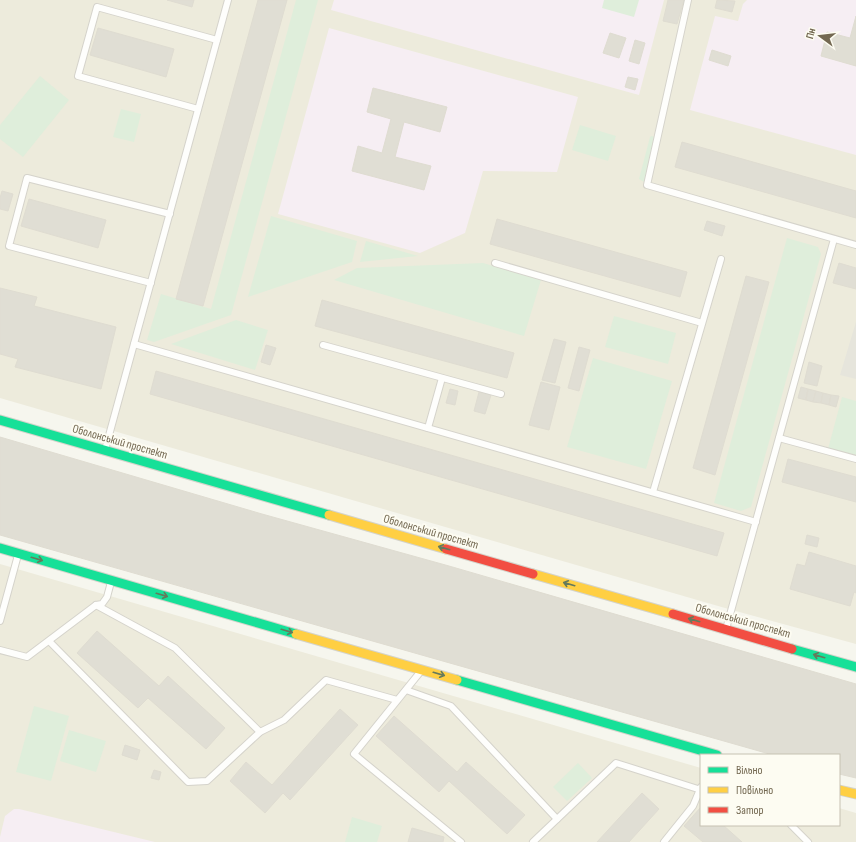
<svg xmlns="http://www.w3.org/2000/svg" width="856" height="842" font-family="'Sofia Sans Condensed',sans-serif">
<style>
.residential{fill:#edebdc}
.industrial{fill:#e6e5dc}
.education{fill:#f6eef3}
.green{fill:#dfeedb}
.building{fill:#e0ded4;stroke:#dfdcd1}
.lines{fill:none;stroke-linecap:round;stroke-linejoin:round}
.lane-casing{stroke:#d5d3cb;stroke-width:8}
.fast-casing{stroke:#d4d3ca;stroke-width:11}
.slow-casing{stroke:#d4d3ca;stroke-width:11}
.jam-casing{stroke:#d4d3ca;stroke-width:11}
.lane{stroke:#fefefc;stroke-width:6}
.fast{stroke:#16e098;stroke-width:9}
.slow{stroke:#ffcf43;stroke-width:9}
.jam{stroke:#f24e42;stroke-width:9}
.oneway{stroke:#657a5c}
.labels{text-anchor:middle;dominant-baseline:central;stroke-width:4;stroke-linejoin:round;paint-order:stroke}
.street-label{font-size:12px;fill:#736851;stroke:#fdfcf2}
</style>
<rect width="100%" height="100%" fill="#f6f6ee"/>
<g class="residential">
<path d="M0,0H856V644L725,608L0,398Z"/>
<path d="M0,564L701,768V825H839V808L856,813V842H0Z"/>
</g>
<path class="industrial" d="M856,322V379L840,375Z"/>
<g class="education">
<path d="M334,0H664L639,95L331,10Z"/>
<path d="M747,0H856V155L690,110L715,16L738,21L743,4Z"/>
<path d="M329,28L578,97L557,172L483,171L465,233L420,253L278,214Z"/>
<path d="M14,809H19L155,842H0V837L5,816Z"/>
</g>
<g class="green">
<path d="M296,0H318L231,315L154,342L147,340L161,294L211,309Z"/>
<path d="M604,0H639L634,17L602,8Z"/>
<path d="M40,76L69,100L23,157L0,139V125Z"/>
<path d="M121,109L141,114L134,142L113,137Z"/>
<path d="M580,125L616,136L608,161L572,150Z"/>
<path d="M651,136L656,137L646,181L644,182L639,179L650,137Z"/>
<path d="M271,216L357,241L352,262L248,297Z"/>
<path d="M787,238L818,247L821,254L751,507L741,511L714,503Z"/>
<path d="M366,241L418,256L360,262Z"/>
<path d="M483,263L541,280L524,336L334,280L357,268Z"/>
<path d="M614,316L676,333L668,364L605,347Z"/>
<path d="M236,320L268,330L255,370L171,344Z"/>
<path d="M593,358L672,381L646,469L567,447Z"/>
<path d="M842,397L856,401V457L828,449Z"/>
<path d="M34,706L69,716L51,781L16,772Z"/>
<path d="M69,730L106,741L96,772L60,761Z"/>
<path d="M578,763L592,778L567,801L553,787Z"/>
<path d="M352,817L382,826L377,842H345Z"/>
</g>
<g class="building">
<path d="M167,0H194L192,7Z"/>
<path d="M258,0H287L203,306L176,299Z"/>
<path d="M668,0H684L677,24L663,21Z"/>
<path d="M717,0L735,1L732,12L715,8Z"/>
<path d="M856,16V66L821,56L827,32L850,38Z"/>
<path d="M98,28L174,49L166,77L90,55Z"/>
<path d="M610,33L626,38L619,58L603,53Z"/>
<path d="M635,40L645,43L639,64L629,61Z"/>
<path d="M712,50L731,56L728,66L709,60Z"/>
<path d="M628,77L638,79L635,90L625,87Z"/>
<path d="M373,88L447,107L440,132L404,122L395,157L431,166L424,190L352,171L358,146L382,153L391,119L367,112Z"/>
<path d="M682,142L856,191V218L675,167Z"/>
<path d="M2,191L13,194L8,211L0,209V198Z"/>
<path d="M29,199L106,220L98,248L21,226Z"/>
<path d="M497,219L687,272L680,297L490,244Z"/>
<path d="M707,221L725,226L722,236L704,230Z"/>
<path d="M839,263L856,268V289L833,283Z"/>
<path d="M746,276L769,282L715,475L693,468Z"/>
<path d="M0,288L37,297L34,306L116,327L101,389L15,367L18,359L0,354Z"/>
<path d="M322,300L514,353L507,378L315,326Z"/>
<path d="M554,339L566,342L555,383L542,380Z"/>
<path d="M266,345L276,348L270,365L261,362Z"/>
<path d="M579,347L590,350L579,391L568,388Z"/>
<path d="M809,362L822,366L817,386L804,383Z"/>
<path d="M156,371L724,533L717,556L150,394Z"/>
<path d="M541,382L560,387L549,430L529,425Z"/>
<path d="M801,387L808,389L806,400L798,398Z"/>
<path d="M450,389L458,391L455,405L446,403Z"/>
<path d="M808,389L816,391L813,402L806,400Z"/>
<path d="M816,391L823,393L821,403L813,402Z"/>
<path d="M479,392L491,395L485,414L474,411Z"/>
<path d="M823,393L831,395L829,405L821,403Z"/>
<path d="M831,395L839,396L836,407L829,405Z"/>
<path d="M0,437L262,514L449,566L856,684V778L839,774V755H773L0,535Z"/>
<path d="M788,459L856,477V502L782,482Z"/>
<path d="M807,535L819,538L817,547L805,544Z"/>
<path d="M809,552L856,566V593L854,592L850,606L790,589L797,564L805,566Z"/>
<path d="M97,631L159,686L168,676L225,728L206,749L148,698L138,708L77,653Z"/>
<path d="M340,709L358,725L290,800L283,793L265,813L230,781L246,762L272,785Z"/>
<path d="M394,716L457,772L466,762L525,815L507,834L449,781L439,792L376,736Z"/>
<path d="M125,745L140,750L137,760L122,755Z"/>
<path d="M154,770L161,772L159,780L151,778Z"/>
<path d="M642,793L659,809L629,842H597Z"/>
<path d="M701,807V825H723L742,842H703L684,826Z"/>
<path d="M412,828L444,837L443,842H408Z"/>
</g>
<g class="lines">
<defs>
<g id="lane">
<path d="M688,0L647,185L856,245"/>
<path d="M198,109L78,76L97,7L217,40"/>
<path d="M495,263L702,323"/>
<path d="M151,283L9,246L27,178L170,214"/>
<path d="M134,344L756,522"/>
<path d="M323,345L501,394"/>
<path d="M428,428L442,378"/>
<path d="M779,438L856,459"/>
<path d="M105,450L228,0"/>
<path d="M653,492L721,259"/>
<path d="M96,605L175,648L260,732"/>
<path d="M0,621L18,555"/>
<path d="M726,629L834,239"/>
<path d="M49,641L188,782L207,781L260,732L284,720L326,680L397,700"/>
<path d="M0,650L27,657L96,605L102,604L107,597L111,582"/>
<path d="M421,671L354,754L461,842"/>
<path d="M406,690L451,706L557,819"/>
<path d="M791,825L808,842"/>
<path d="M533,842L616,763L701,790"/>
<path d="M664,842L693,806L701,787"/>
</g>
<g id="fast">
<path d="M0,420L329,515"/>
<path d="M0,548L296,634"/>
<path d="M792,649L856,667"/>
<path d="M457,680L717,755"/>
</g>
<g id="slow">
<path d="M329,515L446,549"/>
<path d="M533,574L673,614"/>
<path d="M296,634L457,680"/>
<path d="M839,790L856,794"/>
</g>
<g id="jam">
<path d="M446,549L533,574"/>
<path d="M673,614L792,649"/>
</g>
</defs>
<use href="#lane" class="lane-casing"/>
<use href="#fast" class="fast-casing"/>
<use href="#slow" class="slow-casing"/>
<use href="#jam" class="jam-casing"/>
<use href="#lane" class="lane"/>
<use href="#fast" class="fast"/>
<use href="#slow" class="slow"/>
<use href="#jam" class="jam"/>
</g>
<defs><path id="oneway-shaft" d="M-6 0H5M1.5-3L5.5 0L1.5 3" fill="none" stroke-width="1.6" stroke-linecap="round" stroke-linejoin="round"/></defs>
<g class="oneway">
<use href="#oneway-shaft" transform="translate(444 548) rotate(-164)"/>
<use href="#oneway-shaft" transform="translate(37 559) rotate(16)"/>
<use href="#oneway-shaft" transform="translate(569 584) rotate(-164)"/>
<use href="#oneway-shaft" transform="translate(162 595) rotate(16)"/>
<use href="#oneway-shaft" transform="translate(694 620) rotate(-164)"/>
<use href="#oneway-shaft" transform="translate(287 631) rotate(16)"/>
<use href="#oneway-shaft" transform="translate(819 656) rotate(-164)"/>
<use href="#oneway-shaft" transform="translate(439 674) rotate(16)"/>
</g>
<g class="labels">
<g class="street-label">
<text transform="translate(120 442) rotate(16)">Оболонський проспект</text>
<text transform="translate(431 532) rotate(16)">Оболонський проспект</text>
<text transform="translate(743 621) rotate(16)">Оболонський проспект</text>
</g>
</g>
<rect x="700" y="754" width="140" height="72" fill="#fdfcf2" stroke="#c6c1b2"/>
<rect x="708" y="767" width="20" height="6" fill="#16e098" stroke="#c6c1b2"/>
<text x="736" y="774" font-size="12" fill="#736851">Вільно</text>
<rect x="708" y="787" width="20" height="6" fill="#ffcf43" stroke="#c6c1b2"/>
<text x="736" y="794" font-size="12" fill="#736851">Повільно</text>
<rect x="708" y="807" width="20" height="6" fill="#f24e42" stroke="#c6c1b2"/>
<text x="736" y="814" font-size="12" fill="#736851">Затор</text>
<g transform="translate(820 36) rotate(285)" stroke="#fdfcf2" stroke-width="3" paint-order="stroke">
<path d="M0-3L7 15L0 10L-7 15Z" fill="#736851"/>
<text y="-6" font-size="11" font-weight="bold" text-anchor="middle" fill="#736851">Пн</text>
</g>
</svg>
